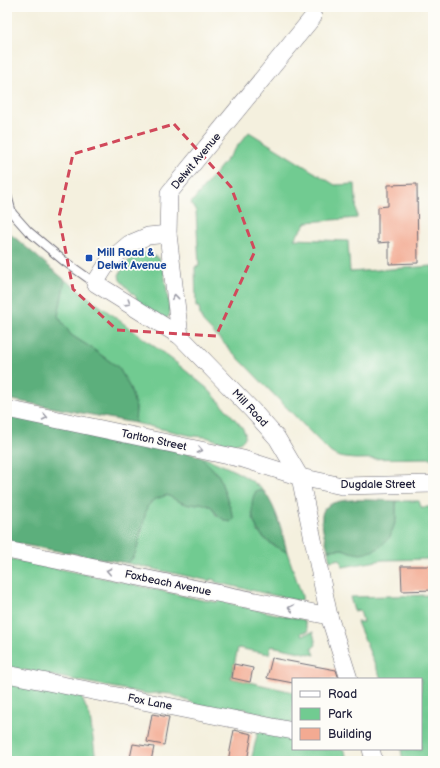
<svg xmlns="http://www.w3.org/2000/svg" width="440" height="768" font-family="'Balsamiq Sans',sans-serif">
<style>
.green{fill:#71cb91;stroke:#4a7666}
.forest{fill:#5caf7b;stroke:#3f685b}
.building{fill:#f3aa92}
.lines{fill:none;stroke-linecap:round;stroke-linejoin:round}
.lane-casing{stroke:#6c6a74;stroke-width:10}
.street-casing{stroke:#6c6a74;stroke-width:18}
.lane{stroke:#fff;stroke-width:8}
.street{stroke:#fff;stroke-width:17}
.oneway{stroke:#9c9ca7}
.marked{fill:none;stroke:#d1495b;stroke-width:3;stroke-dasharray:8 5;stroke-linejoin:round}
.transit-dot{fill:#1a4fb4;stroke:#fdfcf7;stroke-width:1.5}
.labels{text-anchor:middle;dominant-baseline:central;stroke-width:3.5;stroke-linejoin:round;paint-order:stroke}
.street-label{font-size:11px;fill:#22223b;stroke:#fdfcf7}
.transit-label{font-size:11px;font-weight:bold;fill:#164399;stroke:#fdfcf7;text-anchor:start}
</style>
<rect width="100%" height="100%" fill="#fdfcf7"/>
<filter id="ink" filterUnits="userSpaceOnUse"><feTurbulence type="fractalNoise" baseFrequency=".025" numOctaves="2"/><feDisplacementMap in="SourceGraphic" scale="8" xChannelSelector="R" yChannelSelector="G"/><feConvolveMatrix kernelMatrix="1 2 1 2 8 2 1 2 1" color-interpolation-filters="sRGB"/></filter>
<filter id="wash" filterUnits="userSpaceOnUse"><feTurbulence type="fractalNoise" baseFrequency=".012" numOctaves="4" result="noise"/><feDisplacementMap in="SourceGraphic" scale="16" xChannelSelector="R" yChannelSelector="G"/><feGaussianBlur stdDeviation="0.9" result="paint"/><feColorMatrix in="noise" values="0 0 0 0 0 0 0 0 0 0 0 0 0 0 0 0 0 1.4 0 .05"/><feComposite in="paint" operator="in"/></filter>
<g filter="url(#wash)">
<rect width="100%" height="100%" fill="#f4f0de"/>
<g class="green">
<path d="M249,132L335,185L355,184L357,218L307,222L294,239L348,241L350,272L432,266L433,269V458L355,459C345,458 338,458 330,452L203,322L200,315L199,307H196L195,267L199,266L196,211L191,203Z"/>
<path d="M142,253C151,254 158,256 163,264L170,313L169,316L166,319L137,303L136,297L120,280L119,275C125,263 129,259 142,253Z"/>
<path d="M65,280L174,361L208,389L242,427L245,433V438L240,443L235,444L225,443L206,437L193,436L135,423L136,408L130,388L119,368L90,347L71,335L58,316Z"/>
<path d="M200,456C224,466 245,473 264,491H256L252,514L258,532L267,541L274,546L287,552L302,596V599L299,601L215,582V580L210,579V581L126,563L132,559L136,552L147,507L153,500L167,495L178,501L189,505L201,503L212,507L216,515L234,519L219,476L211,467Z"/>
<path d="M396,501H419L421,507H433V559L383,560L343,567L340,559L330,561L328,550L343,549L350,552L379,548L390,537L396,520Z"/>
<path d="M7,558L123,582L202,600L216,602L220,600L239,606L304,620L308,631L301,633L302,635L313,632L316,645L312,648L315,655L271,646L269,654L238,648L231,678L293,692V724L245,709L219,708L198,705L171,694L157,693L148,694L7,667Z"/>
<path d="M433,595V761H403L401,749H421V679H381L357,622H363L360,610L354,611L350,597Z"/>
<path d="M7,681L81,696L90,717L96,760L102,761H7Z"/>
<path d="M258,731L293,737V749H343L345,752L348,761H251Z"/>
</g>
<g class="forest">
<path d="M7,231L65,280L58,316L71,335L90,347L119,368L130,388L136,408L135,423L7,399Z"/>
<path d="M7,413L200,456L211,467L219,476L234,519L230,522C221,519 216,515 212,507L201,503L189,505L178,501L167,495L153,500L147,507L136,552L132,559L126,563L7,542Z"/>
<path d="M256,491H264C278,512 281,528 287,552C266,543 252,531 252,506C252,500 253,496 256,491Z"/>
<path d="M373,500L396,501V520L390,537L379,548L367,553L360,554L350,552L343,549L328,550C326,541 322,530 322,520C319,496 358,500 373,500Z"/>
</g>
<g id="blocks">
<g class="building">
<path d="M417,184L418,263L389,264V242L378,243V207L388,206V185Z"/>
<path d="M401,566H433V590L402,591Z"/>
<path d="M272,658L336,670L339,679H293V683L267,678Z"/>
<path d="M234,664L253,668L250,682L232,678Z"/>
<path d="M152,714L169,717L164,745L147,742Z"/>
<path d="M234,730L252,734L247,761H228Z"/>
<path d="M133,744L154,747L151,761H132V758H130Z"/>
</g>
</g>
</g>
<g filter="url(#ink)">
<use href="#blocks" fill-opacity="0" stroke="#6c6a74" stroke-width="1"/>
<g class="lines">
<defs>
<path id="lane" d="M7,195L12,213L28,231L64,261L95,283"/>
<g id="street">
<path d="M168,234L148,236L129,244L109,261L95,283L180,336L252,410L277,438L300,477L329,616L349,679"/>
<path d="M180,336L168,234L169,193L313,17"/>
<path d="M7,409L243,459L300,477L342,486L433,484"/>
<path d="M7,550L329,616"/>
<path d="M7,674L293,731"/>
<path d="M371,749L374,761"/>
</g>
</defs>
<use href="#lane" class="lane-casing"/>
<use href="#street" class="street-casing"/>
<use href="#lane" class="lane"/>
<use href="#street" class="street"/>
</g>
<defs><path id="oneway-chevron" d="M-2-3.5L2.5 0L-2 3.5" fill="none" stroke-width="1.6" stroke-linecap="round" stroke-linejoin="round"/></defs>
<g class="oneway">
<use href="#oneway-chevron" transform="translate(175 297) rotate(-96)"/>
<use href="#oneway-chevron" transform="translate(128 303) rotate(32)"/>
<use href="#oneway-chevron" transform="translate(45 417) rotate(12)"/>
<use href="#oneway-chevron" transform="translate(200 450) rotate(12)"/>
<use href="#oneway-chevron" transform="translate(109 571) rotate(-168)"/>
<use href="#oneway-chevron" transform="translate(291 608) rotate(-168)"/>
</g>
</g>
<path class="marked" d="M174,124L231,187L255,251L216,336L117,330L73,289L59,217L73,154Z"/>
<rect class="transit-dot" x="85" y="254" width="8" height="8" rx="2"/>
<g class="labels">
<g class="street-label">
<text transform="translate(196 161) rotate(-50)">Delwit Avenue</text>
<text transform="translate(250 408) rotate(47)">Mill Road</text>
<text transform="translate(154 440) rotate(12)">Tarlton Street</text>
<text x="378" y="484">Dugdale Street</text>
<text transform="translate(168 583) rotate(12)">Foxbeach Avenue</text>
<text transform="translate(150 702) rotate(11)">Fox Lane</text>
</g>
<g class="transit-label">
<text x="97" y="252">Mill Road &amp;<tspan x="97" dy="13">Delwit Avenue</tspan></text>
</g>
</g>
<rect width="440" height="768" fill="none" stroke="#fdfcf7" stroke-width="24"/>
<rect x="292" y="678" width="130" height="72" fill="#fdfcf7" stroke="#a5a5ac"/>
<rect x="300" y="691" width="20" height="6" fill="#ffffff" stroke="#a5a5ac"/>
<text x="328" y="698" font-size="12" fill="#22223b">Road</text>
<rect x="300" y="708" width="20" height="12" fill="#71cb91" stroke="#a5a5ac"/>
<text x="328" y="718" font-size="12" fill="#22223b">Park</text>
<rect x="300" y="728" width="20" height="12" fill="#f3aa92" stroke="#a5a5ac"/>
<text x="328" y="738" font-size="12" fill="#22223b">Building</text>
</svg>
